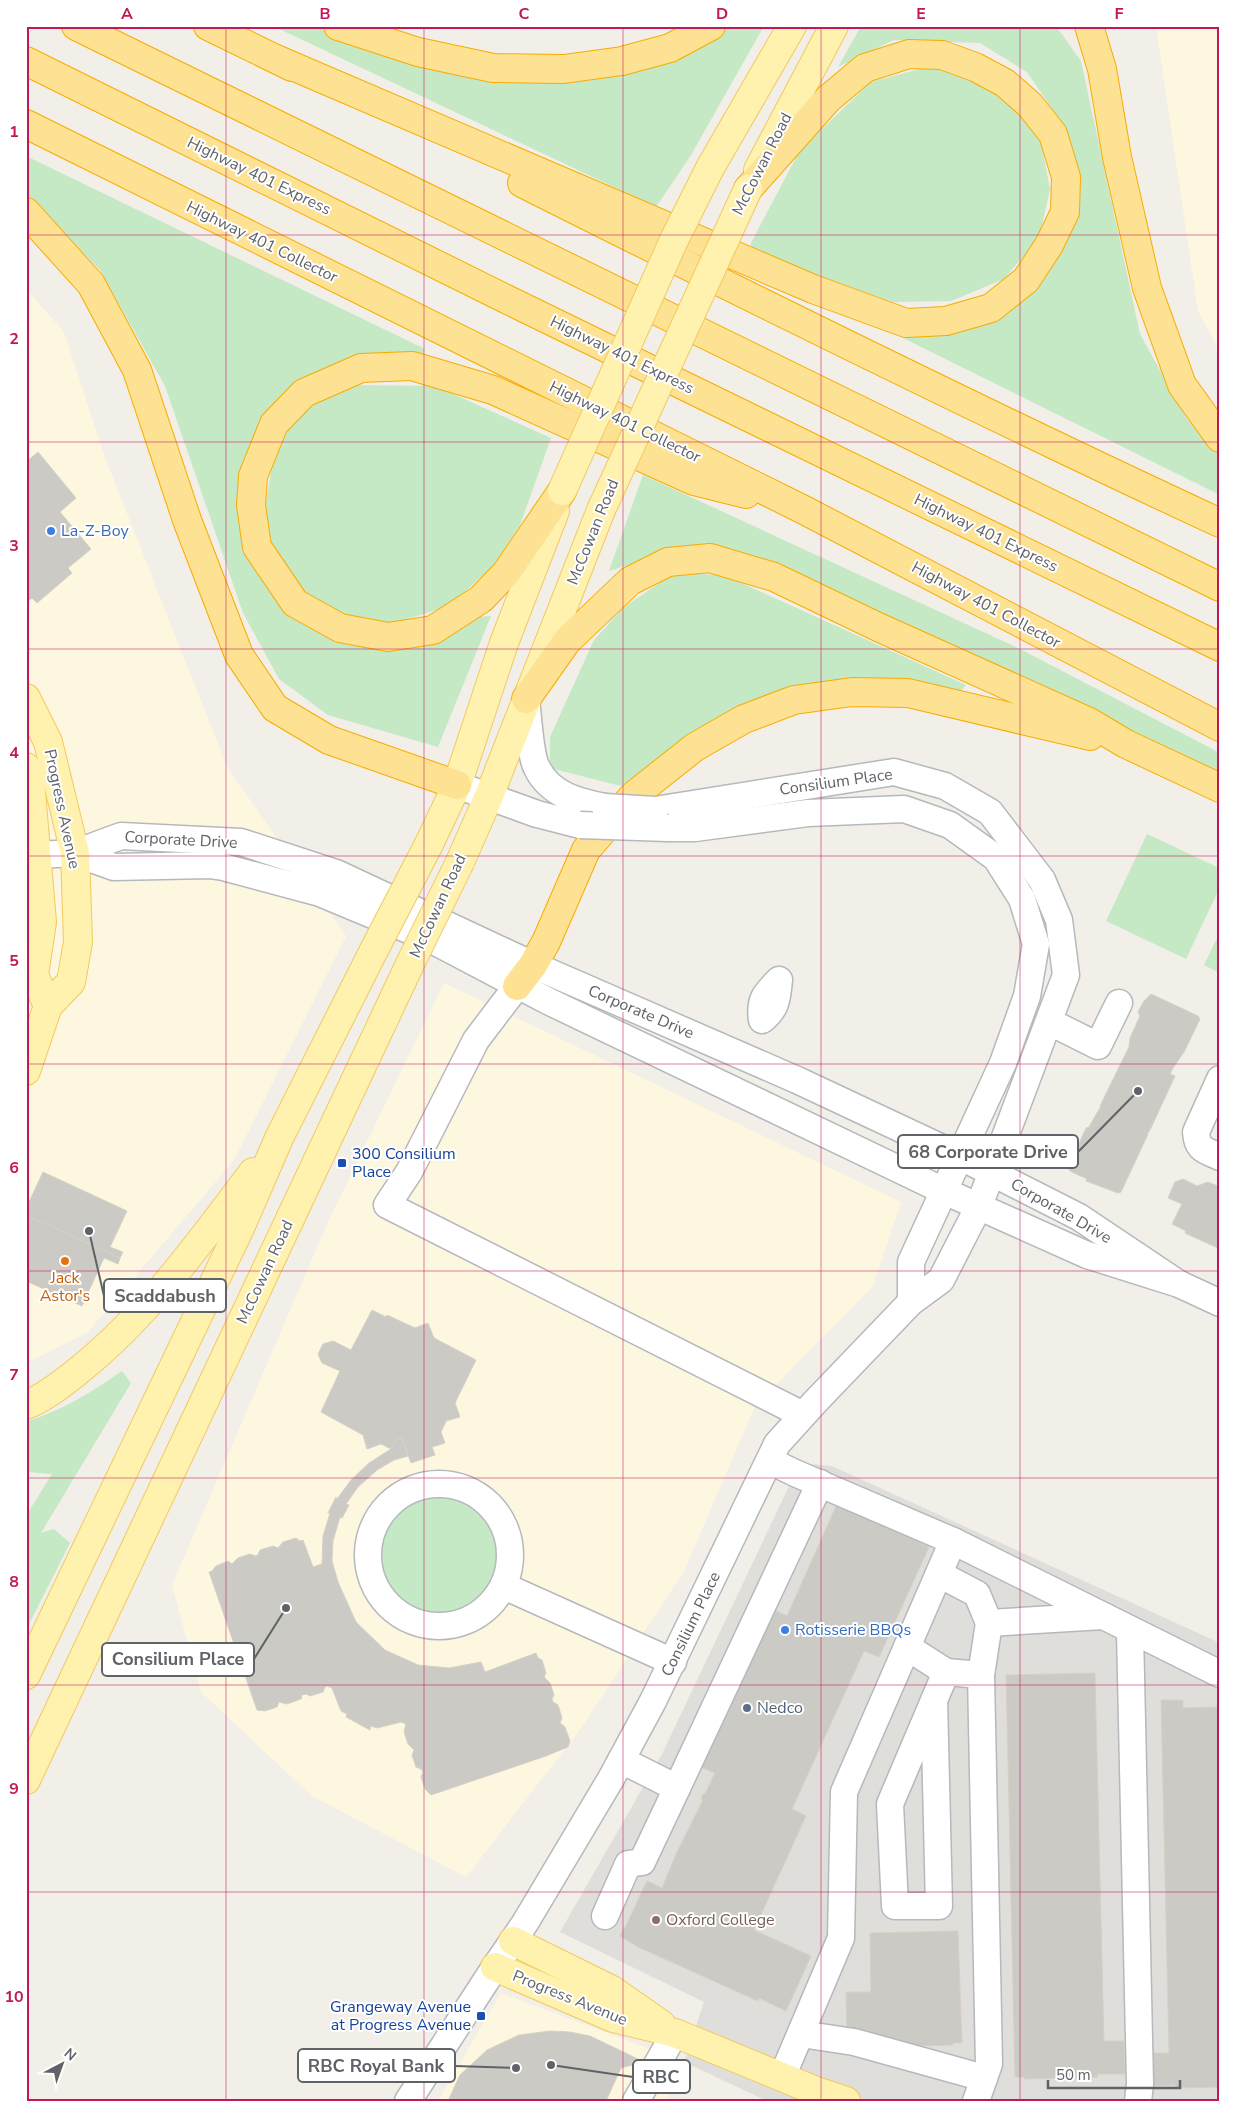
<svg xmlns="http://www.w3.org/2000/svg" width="1246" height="2127" font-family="'Nunito Sans',sans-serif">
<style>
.commercial{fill:#fef7e0}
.industrial{fill:#e0deda}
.green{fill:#c5e8c5}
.building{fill:#cccac5;stroke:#d6d1c6}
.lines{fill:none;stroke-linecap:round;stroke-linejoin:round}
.minor-casing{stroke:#b5b8bc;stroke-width:29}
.major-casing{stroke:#f2c960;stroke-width:30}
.highway-casing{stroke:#f9ab00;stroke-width:30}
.minor{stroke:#fff;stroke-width:26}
.major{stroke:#fff2af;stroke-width:28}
.highway{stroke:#fde293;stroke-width:28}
.minor-bridge-casing{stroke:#b5b8bc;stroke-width:29;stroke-linecap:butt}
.major-bridge-casing{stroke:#f2c960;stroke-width:30;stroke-linecap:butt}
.minor-bridge{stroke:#fff;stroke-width:26}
.major-bridge{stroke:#fff2af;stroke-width:28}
.grid{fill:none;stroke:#c2185b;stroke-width:1;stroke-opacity:0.55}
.shop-dot{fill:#3f7fe0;stroke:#fff;stroke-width:2}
.transit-dot{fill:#1a4fb4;stroke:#fff;stroke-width:2}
.food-dot{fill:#e8710a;stroke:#fff;stroke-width:2}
.service-dot{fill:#5c6f8a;stroke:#fff;stroke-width:2}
.education-dot{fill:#8d6e63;stroke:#fff;stroke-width:2}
.labels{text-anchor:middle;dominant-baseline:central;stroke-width:4;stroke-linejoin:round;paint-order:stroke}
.street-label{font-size:16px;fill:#5f6368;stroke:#fff}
.shop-label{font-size:16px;fill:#366cbe;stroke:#fff;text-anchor:start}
.transit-label{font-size:16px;fill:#164399;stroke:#fff;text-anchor:start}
.food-label{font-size:16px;fill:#c56008;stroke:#fff}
.service-label{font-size:16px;fill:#4e5e75;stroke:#fff;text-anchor:start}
.education-label{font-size:16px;fill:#785e54;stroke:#fff;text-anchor:start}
.leader{fill:none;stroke:#5f6368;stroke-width:2}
.callout-dot{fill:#5f6368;stroke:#fff;stroke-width:2}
.callout{fill:#fff;stroke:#5f6368;stroke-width:2}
.callout-label{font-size:18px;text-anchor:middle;font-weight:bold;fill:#5f6368}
.neatline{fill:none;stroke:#c2185b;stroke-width:2}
.grid-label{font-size:16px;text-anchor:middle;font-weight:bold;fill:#c2185b}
</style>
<rect width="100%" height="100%" fill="#f1efe8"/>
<g class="commercial">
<path d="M1156,26H1220V352L1198,311Z"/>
<path d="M26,289L64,332L104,455L227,767L346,936L234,1160L87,1333L26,1363Z"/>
<path d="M444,983L901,1202L873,1286L755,1406L684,1571L582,1727L466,1877L312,1796L201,1692L172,1585L329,1220Z"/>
<path d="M501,1993L684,2062L666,2101H438Z"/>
</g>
<path class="industrial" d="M800,1463L832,1466L1220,1643V2101H767L684,2062L704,2002L560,1932L662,1754Z"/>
<g class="green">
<path d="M273,26H316L395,56L666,60L727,26H764L691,155L656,207Z"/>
<path d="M861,26H1056L1081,61L1140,334L1187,419L1220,455V495L889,331L1030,289L1079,183L1061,122L1027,72L980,43L894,40L838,67Z"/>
<path d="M923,68L973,74L1015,100L1039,133L1050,189L1039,238L1004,279L951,301L893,302L751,252V243L800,150L871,82Z"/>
<path d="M26,156L425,349L421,360L282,397L247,542L329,629L491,616L438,747L328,715L279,679L243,613L165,386L100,270L26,193Z"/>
<path d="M351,385L435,386L551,438L520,525L492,567L449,606L385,626L332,610L293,584L267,541L266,501L275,449L305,406Z"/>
<path d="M643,475L1020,649L1220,753V773L779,567L730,549L687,547L609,571Z"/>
<path d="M674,573L724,575L966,685L961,691L881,681L792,688L707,723L621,786L550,768V737L594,640L623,608Z"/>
<path d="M1147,834L1217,867L1220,863V887L1186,959L1106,921Z"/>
<path d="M1220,932V973L1204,965Z"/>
<path d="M122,1371L131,1383L41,1533L54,1529L70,1543L29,1624L26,1619V1516L52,1474L26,1472V1422C62,1410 91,1393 122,1371Z"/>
<circle cx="439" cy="1554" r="61"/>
</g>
<g class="building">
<path d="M38,452L76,498L60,512L91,549L68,568L72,573L37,603L32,598L26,603V462Z"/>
<path d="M1151,994L1198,1016L1200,1019L1184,1052L1173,1068L1170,1074L1175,1076L1150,1130L1147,1134H1148L1121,1192L1118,1193L1086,1181L1087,1179L1070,1171L1068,1168L1086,1128L1089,1127L1101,1106H1100L1129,1047L1130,1038L1140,1016L1138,1012L1144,1001Z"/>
<path d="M43,1172L127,1211L110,1247L123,1252L120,1258L26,1215V1201L29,1202Z"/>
<path d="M1183,1179L1197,1186L1208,1182L1220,1187V1249L1185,1233L1186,1231L1172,1224L1182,1204L1168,1198L1175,1182Z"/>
<path d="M26,1215L120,1258L118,1264L104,1258L82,1306L26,1281Z"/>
<path d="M372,1310L386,1317L387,1315L415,1328L428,1323L434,1338L476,1360L455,1403L460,1417L446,1421L441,1432L445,1443L432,1447L435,1455L411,1463L402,1438L396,1440L391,1449L381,1444L367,1449L363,1435L321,1412L340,1371L322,1363L318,1354L323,1344L333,1341L351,1350Z"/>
<path d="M402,1438L408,1456L394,1460L377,1470L358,1487L346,1504L349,1505L342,1518L340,1517L333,1541L332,1561L338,1582L356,1622L385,1650L418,1665L449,1668L481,1662L485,1672L536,1653L538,1658L542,1660L546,1673L544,1677L550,1683L554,1695L552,1699L553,1702L558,1705L562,1718L560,1723L565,1727L570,1741L568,1747L546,1756L431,1795L425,1789L421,1777L423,1772L421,1769L416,1767L412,1755L414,1750L408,1744L404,1732L406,1724L401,1722L377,1728L371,1726L370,1730L346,1717L347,1714L341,1711L332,1688L327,1686L325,1687L323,1692L310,1696L306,1694L302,1695L301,1699L287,1704L279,1702L277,1707L265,1711L257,1710L209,1572L212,1571L216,1566L228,1561L232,1564L238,1558L250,1554L255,1556L258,1555L260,1550L273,1546L278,1548L283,1542L296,1538L300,1541L303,1540L313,1567L322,1564L323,1536L330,1513H328L336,1497L337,1499L351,1480L369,1463L391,1449L396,1440Z"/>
<path d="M837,1504L929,1547L879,1657L864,1651L792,1809L806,1816L754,1930L811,1956L786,2011L759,1998L758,2001L638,1947L620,1936L624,1927L625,1928L647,1881L662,1888L677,1852L703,1800L701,1799L703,1794H705L715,1773L698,1766L772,1609L787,1616Z"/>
<path d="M1095,1673L1104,2041H1124L1125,2074H1097L1098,2077L1025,2079L1024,2077H1015L1006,1675Z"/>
<path d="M1161,1700H1183V1708L1220,1707V2087L1175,2088V2085L1149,2086L1148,2053H1169Z"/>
<path d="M958,1931L962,2043H953V2045L878,2047L847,2033L846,1992H871L870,1933Z"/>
<path d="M550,2031L570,2032L590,2036L638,2059L630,2062L636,2064L621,2068L606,2101H448L460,2075L487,2050L519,2035Z"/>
</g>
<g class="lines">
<defs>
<g id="minor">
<path d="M526,699C528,714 530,756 537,768C550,795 579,802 605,807"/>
<path d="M457,785L537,814L580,825"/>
<path d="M668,828H695L808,813L904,809L950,825L996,858L1022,899L1036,944L1027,996L1003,1063L911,1262V1302"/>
<path d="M75,853L114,867L209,865L223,867L320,893L428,938L548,1001L944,1191L1087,1255L1179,1284L1220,1303"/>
<path d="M26,862L37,855L75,853L121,836L241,842L336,873L533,965L797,1080L959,1156L1079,1217L1179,1284"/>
<path d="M779,980C777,999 777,1008 762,1020C759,1000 765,994 779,980Z"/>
<path d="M517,986L476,1040L409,1172L387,1205L803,1415"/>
<path d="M1050,1022L1098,1046L1119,1003"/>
<path d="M1220,1079L1196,1132C1197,1150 1205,1150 1220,1157"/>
<path d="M770,1461L795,1473L953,1541"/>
<circle cx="439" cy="1555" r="71"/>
<path d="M939,1574L977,1594L989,1623"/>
<path d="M504,1586L673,1662"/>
<path d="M1130,1631L1140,2084L1138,2101"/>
<path d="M907,1647L946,1672L890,1804L895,1906H939L934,1700"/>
<path d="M946,1672L981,1675L989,2064L976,2101"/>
<path d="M981,1675L989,1623L1103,1616"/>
<path d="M621,1760L677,1788L820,1483"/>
<path d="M605,1916L628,1864L642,1862L677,1788"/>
<path d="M801,2034L854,2042L984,2078"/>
<path d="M782,2077L841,1938L844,1792L953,1541L1220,1674"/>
<path d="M408,2101L495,1967L525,1923L612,1777L653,1701L777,1444L815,1402L911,1302L941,1280L979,1206L1066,975L1059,920L1042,880L990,812L945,786L894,772L655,810"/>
<path d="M636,2101L675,2033"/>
</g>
<g id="major">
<path d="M710,168L792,26"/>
<path d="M758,170L834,26"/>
<path d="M26,698L48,742L75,853L78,942L71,982L48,1006L26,1071"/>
<path d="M26,767L30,780L42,922L34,975L48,1006"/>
<path d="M429,844L457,785L504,643L555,511"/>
<path d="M460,862L489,796L601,510"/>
<path d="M26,1405C46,1397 66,1381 83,1367C150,1312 201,1241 253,1172"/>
<path d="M26,1675L240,1228L280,1136L374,950"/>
<path d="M26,1780L410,964"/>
<path d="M513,1941L612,1990L661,2024"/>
<path d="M495,1967L613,2018L675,2033L816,2091L846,2101"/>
</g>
<g id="highway">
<path d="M76,26L1220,587"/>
<path d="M208,26L292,67"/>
<path d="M338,26L418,52L493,68L564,69L622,61L670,48L711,26"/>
<path d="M1089,26L1102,69L1117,157L1147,288L1182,385L1220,438"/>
<path d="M276,59L813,289L906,323L946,321L991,308L1026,280L1049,245L1065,212L1066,177L1053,134L1030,105L1005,83L975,67L942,55L909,54L865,68L828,99L748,189"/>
<path d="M26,61L504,298L1220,647"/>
<path d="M26,124L804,510L1220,727"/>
<path d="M522,183C753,299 985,414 1220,523"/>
<path d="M26,212L91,284L137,370L187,520L239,655L275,708L329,740L457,785"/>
<path d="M562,491L506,573L481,599L433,630L388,637L340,628L295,603L257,547L251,505L253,476L274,424L304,393L361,368L412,366L493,390L694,481L746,494"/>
<path d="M526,699L567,641L630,581L668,562L710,558L774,577L878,627L1089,722L1126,744L1220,788"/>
<path d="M517,986L533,965L546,942L586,850L633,796L695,747L744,719L794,700L852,692L908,693L1090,736"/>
</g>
</defs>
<use href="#minor" class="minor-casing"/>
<use href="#major" class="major-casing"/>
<use href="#highway" class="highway-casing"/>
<use href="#minor" class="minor"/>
<use href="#major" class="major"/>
<use href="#highway" class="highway"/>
<defs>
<g id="minor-bridge">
<path d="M605,807L655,810"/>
<path d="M580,825L668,828"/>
</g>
<g id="major-bridge">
<path d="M562,491L674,240L710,168"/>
<path d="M601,510L748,189"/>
<path d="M374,950L429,844"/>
<path d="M410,964L460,862"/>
</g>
</defs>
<use href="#minor-bridge" class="minor-bridge-casing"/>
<use href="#major-bridge" class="major-bridge-casing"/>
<use href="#minor-bridge" class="minor-bridge"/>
<use href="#major-bridge" class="major-bridge"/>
</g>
<path class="grid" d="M226,26V2101M424,26V2101M623,26V2101M821,26V2101M1020,26V2101M26,235H1220M26,442H1220M26,649H1220M26,856H1220M26,1064H1220M26,1271H1220M26,1478H1220M26,1685H1220M26,1892H1220"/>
<g class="shop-dot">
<circle cx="51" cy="531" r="5"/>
<circle cx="785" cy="1630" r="5"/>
</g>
<g class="transit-dot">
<rect x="337" y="1158" width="10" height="10" rx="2.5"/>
<rect x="476" y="2011" width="10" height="10" rx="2.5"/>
</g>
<circle class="food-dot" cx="65" cy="1261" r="5"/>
<circle class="service-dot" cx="747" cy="1708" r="5"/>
<circle class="education-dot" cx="656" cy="1920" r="5"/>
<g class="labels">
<g class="street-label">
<text transform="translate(762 164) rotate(-63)">McCowan Road</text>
<text transform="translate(259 176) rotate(26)">Highway 401 Express</text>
<text transform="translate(262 242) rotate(26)">Highway 401 Collector</text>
<text transform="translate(622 355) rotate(26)">Highway 401 Express</text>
<text transform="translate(625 422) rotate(26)">Highway 401 Collector</text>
<text transform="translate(593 532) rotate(-68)">McCowan Road</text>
<text transform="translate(986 533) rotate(26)">Highway 401 Express</text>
<text transform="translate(986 605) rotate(28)">Highway 401 Collector</text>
<text transform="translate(836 782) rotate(-8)">Consilium Place</text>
<text transform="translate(62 809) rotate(78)">Progress Avenue</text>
<text transform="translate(181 840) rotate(3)">Corporate Drive</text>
<text transform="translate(438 906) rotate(-65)">McCowan Road</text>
<text transform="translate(641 1012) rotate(23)">Corporate Drive</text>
<text transform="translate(1061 1211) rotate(30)">Corporate Drive</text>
<text transform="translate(265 1272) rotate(-65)">McCowan Road</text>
<text transform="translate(691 1624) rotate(-64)">Consilium Place</text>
<text transform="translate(570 1998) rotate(22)">Progress Avenue</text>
</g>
<g class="shop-label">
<text x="61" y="531">La-Z-Boy</text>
<text x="795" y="1630">Rotisserie BBQs</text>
</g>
<g class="transit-label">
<text x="352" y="1154">300 Consilium<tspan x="352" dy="18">Place</tspan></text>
<text x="471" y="2007" text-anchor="end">Grangeway Avenue<tspan x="471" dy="18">at Progress Avenue</tspan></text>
</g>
<g class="food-label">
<text x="65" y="1278">Jack<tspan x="65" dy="18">Astor's</tspan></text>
</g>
<g class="service-label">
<text x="757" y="1708">Nedco</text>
</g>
<g class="education-label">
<text x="666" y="1920">Oxford College</text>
</g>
</g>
<path class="leader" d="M1138 1091L1078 1152M89 1231L104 1296M286 1608L254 1659M516 2068L455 2066M551 2065L633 2077"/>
<g class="callout-dot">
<circle cx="1138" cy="1091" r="5"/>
<circle cx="89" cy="1231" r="5"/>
<circle cx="286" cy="1608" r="5"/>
<circle cx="516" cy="2068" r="5"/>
<circle cx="551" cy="2065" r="5"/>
</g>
<g class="callout">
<rect x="898" y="1135" width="180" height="33" rx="5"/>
<rect x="104" y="1279" width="122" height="33" rx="5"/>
<rect x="102" y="1643" width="152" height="33" rx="5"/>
<rect x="298" y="2049" width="157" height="33" rx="5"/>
<rect x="633" y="2060" width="57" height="33" rx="5"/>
</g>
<g class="callout-label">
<text x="988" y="1158">68 Corporate Drive</text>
<text x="165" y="1302">Scaddabush</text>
<text x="178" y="1665">Consilium Place</text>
<text x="376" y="2072">RBC Royal Bank</text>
<text x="661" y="2083">RBC</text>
</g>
<rect width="1246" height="2127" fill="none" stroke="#ffffff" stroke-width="55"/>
<g transform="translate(62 2064) rotate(41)" stroke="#ffffff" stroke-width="4" paint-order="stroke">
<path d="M0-4L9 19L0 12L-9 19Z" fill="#5f6368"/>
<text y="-8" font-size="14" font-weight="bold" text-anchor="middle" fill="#5f6368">N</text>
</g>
<path d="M1048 2080v8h132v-8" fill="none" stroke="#5f6368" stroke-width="2.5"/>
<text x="1056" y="2080" font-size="15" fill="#5f6368" stroke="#ffffff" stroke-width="4" paint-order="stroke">50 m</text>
<rect x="28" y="28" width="1190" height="2072" class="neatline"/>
<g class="grid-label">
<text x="127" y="19">A</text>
<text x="325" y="19">B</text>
<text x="524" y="19">C</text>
<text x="722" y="19">D</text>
<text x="921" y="19">E</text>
<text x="1119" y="19">F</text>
<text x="14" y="137">1</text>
<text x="14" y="344">2</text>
<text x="14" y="551">3</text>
<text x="14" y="758">4</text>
<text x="14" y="966">5</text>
<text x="14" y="1173">6</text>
<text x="14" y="1380">7</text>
<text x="14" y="1587">8</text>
<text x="14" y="1794">9</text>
<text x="14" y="2002">10</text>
</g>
</svg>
